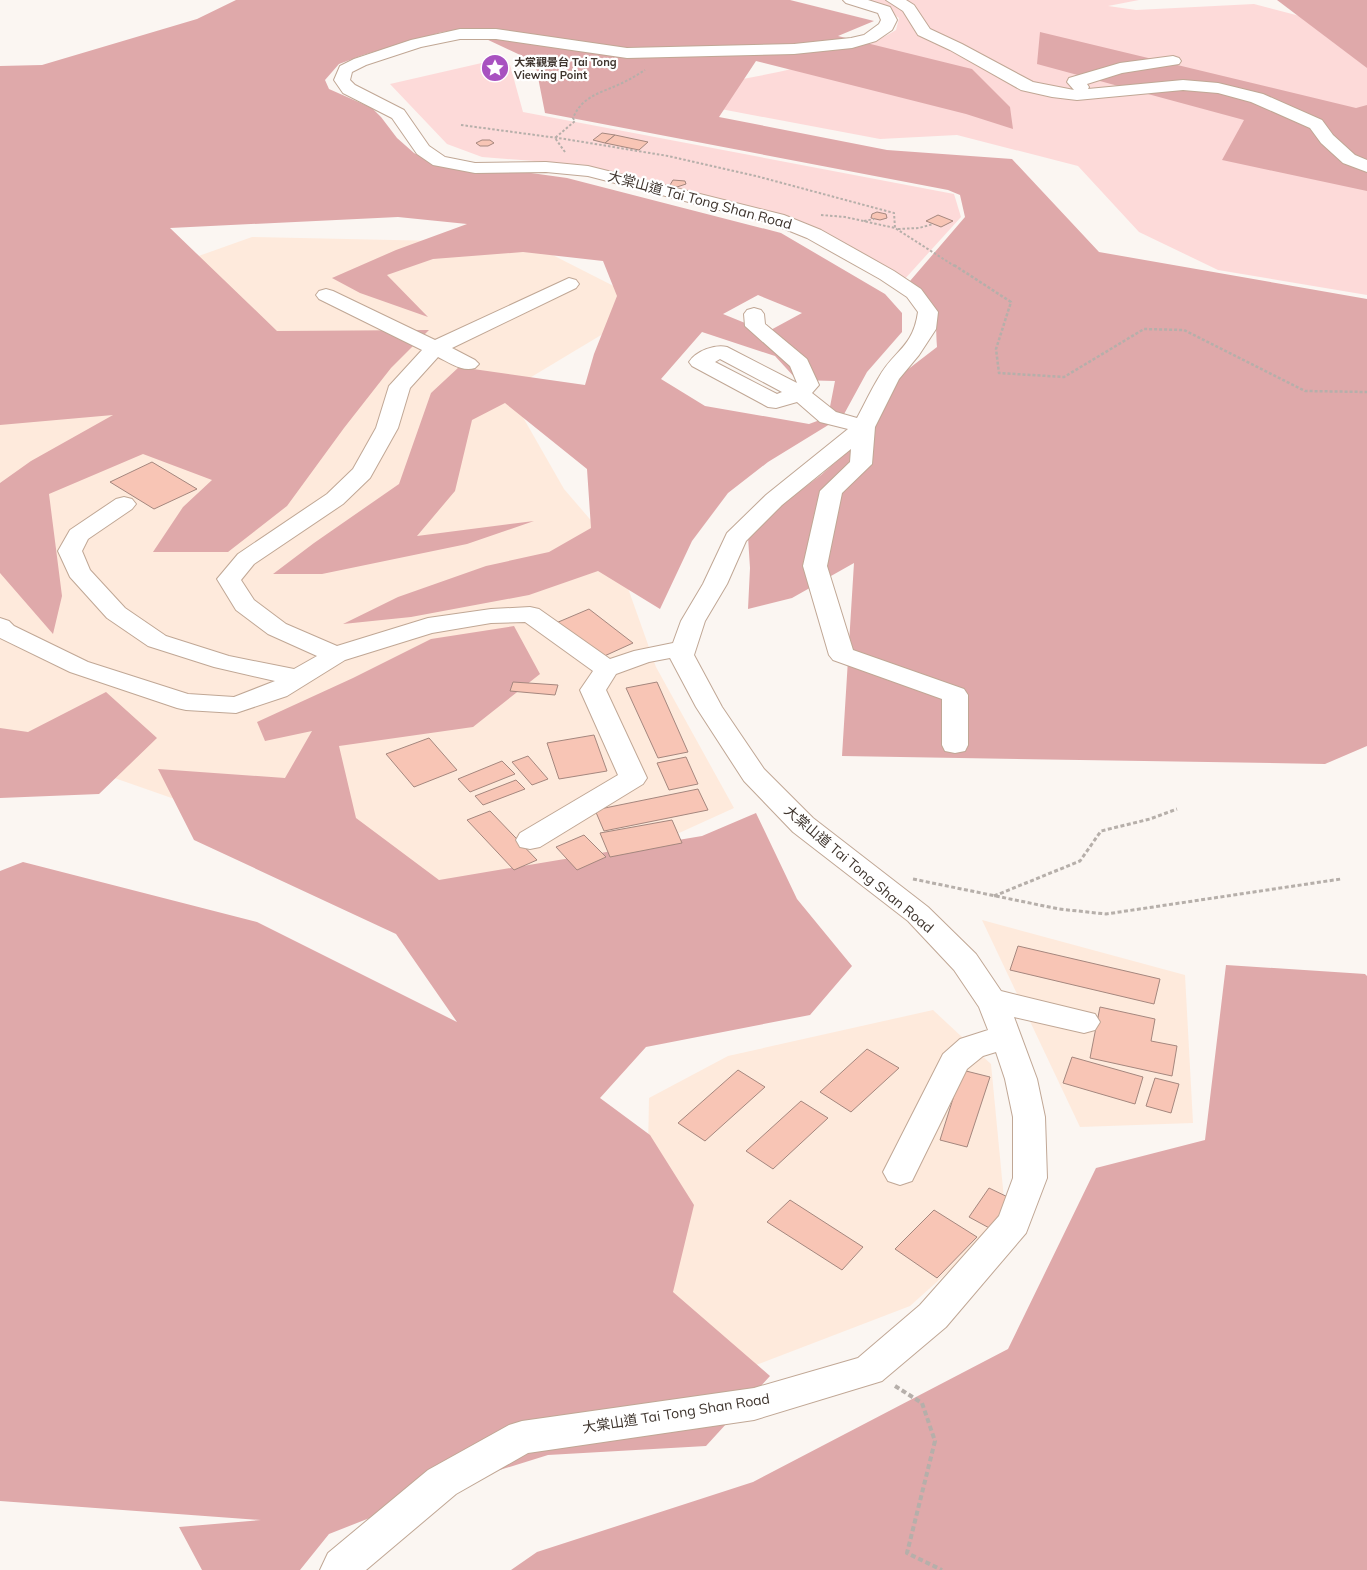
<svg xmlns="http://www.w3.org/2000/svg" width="1367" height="1570" font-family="Mulish,'Noto Sans TC',sans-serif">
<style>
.built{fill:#feeadc}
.green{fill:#fddad9}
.forest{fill:#dfa9aa;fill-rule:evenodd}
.building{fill:#f8c5b5;stroke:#a5877e}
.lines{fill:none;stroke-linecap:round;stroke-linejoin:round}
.minor-casing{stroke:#c0a795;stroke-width:2}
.path-far3{stroke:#b6afaa;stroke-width:2;stroke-dasharray:2.5 2;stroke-linecap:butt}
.path-far2{stroke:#b6afaa;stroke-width:2.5;stroke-dasharray:3 2;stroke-linecap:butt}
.path-far1{stroke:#b6afaa;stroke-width:3;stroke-dasharray:4 2.5;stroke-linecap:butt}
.path{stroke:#b6afaa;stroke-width:4;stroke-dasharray:5 3;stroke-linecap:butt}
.minor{fill:#fff;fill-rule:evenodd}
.labels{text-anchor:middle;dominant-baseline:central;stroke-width:4.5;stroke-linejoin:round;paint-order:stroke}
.far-poi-label{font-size:11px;font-weight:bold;fill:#3f352e;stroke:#fff;text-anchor:start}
.street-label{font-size:14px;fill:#3f352e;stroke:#fff}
</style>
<rect width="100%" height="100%" fill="#fbf6f2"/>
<g class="built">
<path d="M252,237L529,243L651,305L508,391L564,489L613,546L656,667L734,808L521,905L392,875L0,738V350L148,274Z"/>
<path d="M982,920L1185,975L1193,1123L1080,1127Z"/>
<path d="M933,1010L991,1064L1006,1220L910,1306L730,1375L645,1306L649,1098L728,1056Z"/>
</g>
<g class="green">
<path d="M871,0H1139L1108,6L1136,10L1254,4L1319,21L1367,42V295L1218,270L1139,232L1078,166L957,135L880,139L689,103L685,90C756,75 833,68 896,30L899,18Z"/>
<path d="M486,62L510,65L523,112L954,194L961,217L903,281L762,211L586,165L482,157L447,144L390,84Z"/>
</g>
<g class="forest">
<path d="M236,0H790L874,21L838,36L972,69L1010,107L1013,129L966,114L756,61L719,117L887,150L1012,159L1099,252L1367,299V746L1325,764L842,756L854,563L792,598L748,609L750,568L748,537L786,501L821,475L873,429L898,377L937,347C935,312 939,303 910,281L965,217L960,195L948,190L545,113L535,62L467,30L442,32L363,55L339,64L325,80L329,89L372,108L381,117L397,138L414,153L442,167L477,172H524L567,178L781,233L885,294L902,313V332L867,372L843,416L768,462L728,493L692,541L660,609L598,571L529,595L411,617L343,624L398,597L486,566L549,552L591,528L587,469L505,403L472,420L455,491L417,536L534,521L467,544L322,574H273L314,543L399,484L431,393L459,367L585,385L594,354L617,296L603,261L523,252L433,259L387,275L428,317L360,293L332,278L396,250L467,224L398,217L170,228L277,331L429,330L391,368L344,428L287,506L228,552H153L183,507L212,480L143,454L49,494L62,596L53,634L0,573V483L31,461L113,415L0,425V66L42,65L197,19ZM758,295L802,313L767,332L723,314ZM702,332L775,356L797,380L835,381L828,417L809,424L705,406L661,379Z"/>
<path d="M1277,0H1367V68Z"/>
<path d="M1040,32L1356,108L1367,105V191L1222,160L1244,120L1037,64Z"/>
<path d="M514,626L540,674L473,727L339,746L356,818L439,880L702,836L756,813L797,899L852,966L810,1015L646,1047L600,1098L650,1135L694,1205L673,1292L770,1376L706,1446L548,1455L461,1482L329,1534L300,1570H202L179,1527L261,1520L0,1501V871L23,862L257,922L457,1022L396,934L194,840L158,769L285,778L312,731L265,741L257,722L353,678L431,639Z"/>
<path d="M106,692L157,738L99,794L0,798V728L28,732Z"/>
<path d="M1226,965L1365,974L1367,976V1570H511L537,1552L753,1482L1008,1349L1096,1168L1205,1140Z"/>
</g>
<g class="building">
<path d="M602,133L615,135L605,143L593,140Z"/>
<path d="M615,135L648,142L639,150L605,143Z"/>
<path d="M482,140H490L494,143L488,146H480L476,143Z"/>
<path d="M673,180L685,181L686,184L677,187L670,185Z"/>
<path d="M877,212L886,214L887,218L880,220L871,218L872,214Z"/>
<path d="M938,215L953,221L941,227L926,221Z"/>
<path d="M152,462L197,489L154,509L110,482Z"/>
<path d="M589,609L633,643L600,658L556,623Z"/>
<path d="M513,682L558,685L555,695L510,691Z"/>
<path d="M657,682L688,752L658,758L626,688Z"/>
<path d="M594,735L607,771L559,779L547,743Z"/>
<path d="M429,738L457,770L414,787L386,754Z"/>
<path d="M528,756L548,779L532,785L512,762Z"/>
<path d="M686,757L698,784L669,790L657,763Z"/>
<path d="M502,761L515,774L470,792L458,779Z"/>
<path d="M516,780L525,789L483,805L475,796Z"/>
<path d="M698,789L708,810L604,831L595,810Z"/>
<path d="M490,811L537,860L514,870L467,820Z"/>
<path d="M672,820L682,843L610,857L600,833Z"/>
<path d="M584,835L606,857L577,870L556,847Z"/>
<path d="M1018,946L1160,979L1154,1004L1010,970Z"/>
<path d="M1100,1007L1155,1019L1151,1041L1177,1046L1172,1076L1090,1058Z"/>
<path d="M867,1049L899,1068L851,1112L820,1092Z"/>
<path d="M1072,1057L1143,1077L1135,1104L1063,1083Z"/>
<path d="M738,1070L765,1087L705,1141L678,1123Z"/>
<path d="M962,1070L990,1077L967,1147L940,1140Z"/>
<path d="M1155,1078L1179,1084L1171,1113L1146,1106Z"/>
<path d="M801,1101L828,1118L773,1169L746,1151Z"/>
<path d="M989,1188L1014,1200L993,1230L969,1217Z"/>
<path d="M790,1200L863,1247L842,1270L767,1222Z"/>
<path d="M934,1210L977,1237L937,1278L895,1249Z"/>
</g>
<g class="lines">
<defs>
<g id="minor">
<path d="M843,0H868L890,7L897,20L892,30L876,41L852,48L794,54L627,58L496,39H460L421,47L366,65L352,72L350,80L355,85L404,110L429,146L445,157L475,163L546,162L588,166L784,215L821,230L894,271L921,289L938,312L936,329L919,355L899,379L875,427L872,464L842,493L827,566L853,650L964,689L968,695V745L965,751L955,753L945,751L942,745V699L833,660L829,655L803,566L820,491L850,462L851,449L782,505L746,541L727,584L705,621L694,655L722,707L764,769L813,818L928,907L976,954L1001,991L1095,1014L1100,1022L1095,1030L1084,1033L1014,1017L1037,1079L1045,1117L1047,1178L1026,1233L946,1327L882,1381L754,1420L528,1453L456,1494L366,1570H320L328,1553L428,1470L509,1425L522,1421L754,1388L858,1358L920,1305L999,1216L1013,1178V1117L1005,1079L996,1052L983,1056L967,1069L912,1181L900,1185L888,1181L883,1172L943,1054L960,1039L988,1030L979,1007L954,970L908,921L793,832L744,781L696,707L670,658L649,662L616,674L606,690L647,778L643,784L540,847L530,849L520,847L516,840L520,833L618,775L580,690L593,671L525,622L491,623L432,633L345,660L287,696L236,713L186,710L177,708L70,672L0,638V618L9,621L14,626L88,662L188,694L234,697L275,681L214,667L148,646L107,618L70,577L58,551L70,530L116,499L124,497L132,499L136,504L132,509L88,539L82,551L90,570L125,608L166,636L229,656L294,669L317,656L268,634L236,610L217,579L238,554L327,494L353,469L376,428L389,386L422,350L319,299L316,295L319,291L326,289L333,291L435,340L569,278L576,280L579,284L576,288L452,348L475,360L479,364L475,368C462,372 450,363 438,357L410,388L398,428L370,478L343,504L254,564L241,580L254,600L286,624L337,646L428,618L491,609L530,607L539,609L610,659L634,651L673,643L681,621L703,584L727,533L766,495L848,429L820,422L797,402L776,408L768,407L692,366L689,362C696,351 715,344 727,347L797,383L790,366L745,326L744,314L747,310L754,308L761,310L764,314L765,324L807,359L819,385L812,393L836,412L857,418C864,405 871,390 879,377C894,350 913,348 918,312L907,297L880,279L807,238L770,223L588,176L546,172L475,173L433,165L417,154L392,118L343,93L334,80L340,66L354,59L411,40L460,29H496L627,48L794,44L851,38L864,35L879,24L881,20L878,13L846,3ZM720,359L782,392L777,394L715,362Z"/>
<path d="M886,0H906L914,5L930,29L962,44L1033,82L1074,90L1067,82L1069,78L1120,63L1173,56L1179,58L1181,61L1179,64L1122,73L1087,84L1089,87L1088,89L1183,80L1218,83L1263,94L1322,120L1333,135L1355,155L1367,160V172L1343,163L1321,143L1310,128L1251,102L1218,93L1183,90L1077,100L1052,97L1021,90L950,50L918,35L903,11Z"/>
</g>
</defs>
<use href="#minor" class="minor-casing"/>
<g class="path-far3">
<path d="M461,125L565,139L668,156L756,176L894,213L895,228"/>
<path d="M565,152L555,138L575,121L573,118C582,96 601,93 620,84C629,80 637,75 645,70"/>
<path d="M821,215L845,217L895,228L956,267"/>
<path d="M864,221L874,219"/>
<path d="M898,229L919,228L933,224"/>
</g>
<path class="path-far2" d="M954,265L1011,302L996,349L999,373L1064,377L1144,329L1184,330L1305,391L1367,392"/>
<g class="path-far1">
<path d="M913,879L1059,909L1106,914L1341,879"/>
<path d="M994,896L1080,861L1101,831L1150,819L1177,809"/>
</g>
<path class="path" d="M895,1386L922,1403L935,1441L907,1553L942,1570"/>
<use href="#minor" class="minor"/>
</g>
<defs>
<symbol id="sight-disc" viewBox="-11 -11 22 22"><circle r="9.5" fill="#a852c0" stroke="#fff"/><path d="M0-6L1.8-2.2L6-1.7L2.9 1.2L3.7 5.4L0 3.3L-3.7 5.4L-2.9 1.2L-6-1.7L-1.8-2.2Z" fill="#fff"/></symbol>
</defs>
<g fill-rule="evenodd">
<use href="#sight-disc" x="479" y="52" width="32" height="32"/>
</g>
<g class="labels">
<g class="far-poi-label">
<text x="514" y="62">大棠觀景台 Tai Tong<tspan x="514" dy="13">Viewing Point</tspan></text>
</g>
<g class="street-label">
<text transform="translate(700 200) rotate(15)">大棠山道 Tai Tong Shan Road</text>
<text transform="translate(859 869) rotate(40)">大棠山道 Tai Tong Shan Road</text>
<text transform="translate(676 1413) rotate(-9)">大棠山道 Tai Tong Shan Road</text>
</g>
</g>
</svg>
